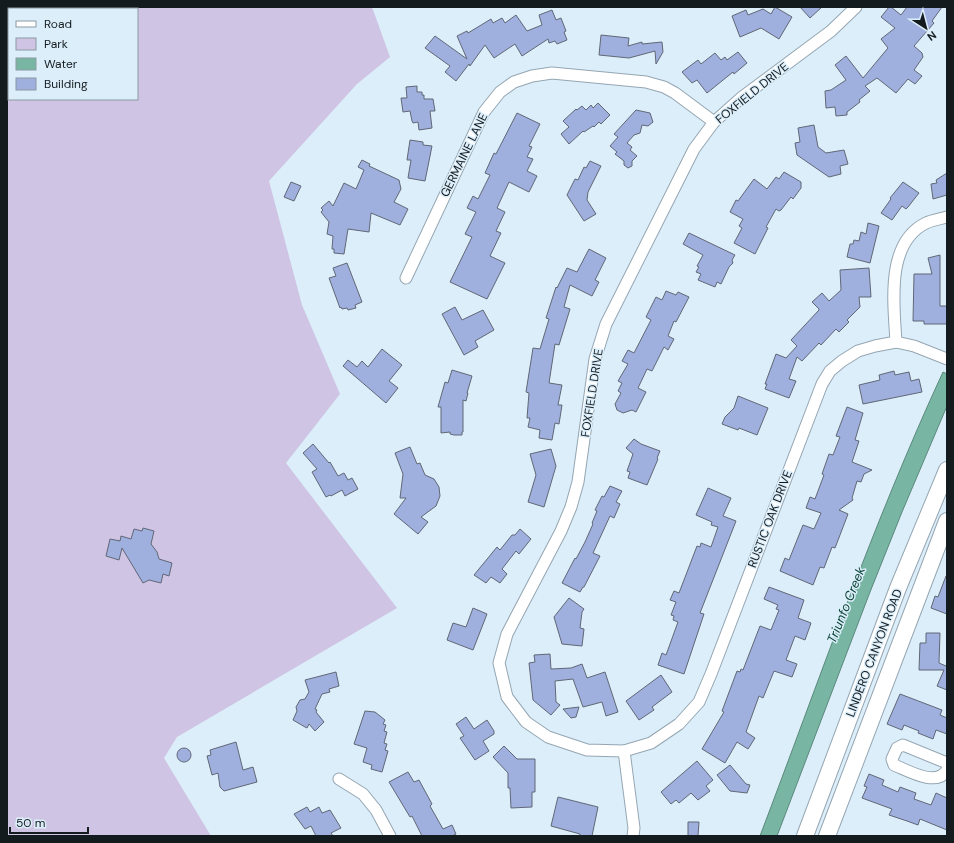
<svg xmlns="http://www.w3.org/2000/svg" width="954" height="843" font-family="'DM Sans',sans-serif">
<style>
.green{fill:#cfc4e3;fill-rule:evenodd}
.water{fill:#78b6a3;stroke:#5a887b}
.building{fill:#9fb0df;stroke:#616776}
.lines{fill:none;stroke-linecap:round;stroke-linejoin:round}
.street-casing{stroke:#95a6b2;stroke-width:13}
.secondary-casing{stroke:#95a6b2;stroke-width:18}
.street{stroke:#fff;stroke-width:11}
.secondary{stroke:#fff;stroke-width:16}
.labels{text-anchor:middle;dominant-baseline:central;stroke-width:3;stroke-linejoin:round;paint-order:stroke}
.street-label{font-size:12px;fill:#141b1f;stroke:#dbeefa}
.water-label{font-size:13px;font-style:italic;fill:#0c4437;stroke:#dbeefa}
</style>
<rect width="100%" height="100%" fill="#dbeefa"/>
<path class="green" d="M7,7H372L390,57L357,84L269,181L302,305L340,394L286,463L397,608L177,737L164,758L211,836H7ZM9,9H137V99H9Z"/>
<path class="water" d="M943,372L947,374V406L902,512L870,592L777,836H760C819,681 873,523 943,372Z"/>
<g class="building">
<path d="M775,7L792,17L779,39L761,28L740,37L732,16L746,10L748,15L763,9L771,14Z"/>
<path d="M800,7H822L810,18Z"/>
<path d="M889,7H891L901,15L907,7H942L932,21L934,23L914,46L922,53L923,57L914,70L922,76L915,84L908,79L896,93L877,78L865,86L870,91L859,100L860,102L847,112V115L836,116L835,107L826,108L825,91L831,90L846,80L835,65L846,56L863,78L888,48L881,39L895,28L881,17Z"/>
<path d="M552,10L556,20L561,18L566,31L564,32L567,40L557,44L555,41L549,43L548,39L522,56L515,44L494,58L485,45L470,66L469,64L456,81L445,72L450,66L425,48L435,36L467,59L457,36L467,31L468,33L491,19L493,23L502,18L505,23L516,15L527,31L542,25L539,15Z"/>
<path d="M601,35L629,38L628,46L642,42V44L662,42L663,52L656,64L655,51L629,58L599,55Z"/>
<path d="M738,52L747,63L734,74L733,72L707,93L697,80L692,83L682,72L698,60L701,64L715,53L721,60L725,57L727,60Z"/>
<path d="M417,86V92H422V95H424V99H433L435,111H430L432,128L419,130L418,122L413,123L412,121L410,111L403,112L401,98H407L406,87Z"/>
<path d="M598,103L610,115L601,124L599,122L594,127L593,126L584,132L583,131L569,144L561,134L569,127L563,121L576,109L577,110L582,106L586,110L591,105L593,108Z"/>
<path d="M636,110L650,113L653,122L648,126L642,125L640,133L634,135L627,143L632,147L630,150L637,156L632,161V166L628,168L624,165V161L615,154L617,152L610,146L618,137L614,134Z"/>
<path d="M517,113L540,124L529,146L532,147L527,157L533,159L527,171L537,176L529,192L509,182L497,208L505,212L496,231L501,233L490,256L505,263L487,299L450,282L472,237L465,234L476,212L467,208L473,196L478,199L490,175L485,173L494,153L496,154Z"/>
<path d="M814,125L818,147L826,153L844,150L848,164L840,166L841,174L829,177L797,155L795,143L800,142L798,128Z"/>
<path d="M410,140L423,142V145L432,146L425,181L408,178L411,160H407Z"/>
<path d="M362,160L370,164L369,166L399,180L401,189L394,202L408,209L400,225L371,213L369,232L348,229L344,254L334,253V249H332L333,236L327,234L329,222L321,212L323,210L321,208L329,201L333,206L344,183L356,189L364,170L358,167Z"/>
<path d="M590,161L601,166L588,192L587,200L596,214L584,221L567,195L575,179L578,180L584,167L586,168Z"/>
<path d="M784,172L801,182V188L793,199L791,197L781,210L779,211L776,209L766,227L768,228L755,254L734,243L742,228L739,226L743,219L730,212L736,200L738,201L754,179L767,189L776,177L779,179Z"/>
<path d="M947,173V195L933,199L931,184L937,183L936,180Z"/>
<path d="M291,182L301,186L294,201L284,197Z"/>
<path d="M903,182L919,193L908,207L906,209L902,206L892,220L881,213L891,199L890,198Z"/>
<path d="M868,223L879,226L870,263L847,257L850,244H853L854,240L859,241L861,232L866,234Z"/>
<path d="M689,233L735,255L732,260L733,263L729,267L721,284L717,282L715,287L698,280L701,274L696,272L699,267L697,266L703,255L683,244Z"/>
<path d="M589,249L606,258L595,280L599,282L592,296L570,285L564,307L570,309L559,345L555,344L549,383L562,385L558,405H562L559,424L555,423L552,440L539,438L540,430L528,427L530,418H527L529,393L526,392L533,348L540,349L549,319L546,318L556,287L557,288L567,268L577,272Z"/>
<path d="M940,255V306H947V324H924V321H913L914,274H932L928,258Z"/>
<path d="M347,263L362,302L355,305L356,308L348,310L347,308L342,309L341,307L340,308L329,278L336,276L333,268Z"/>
<path d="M869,268L871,297H859L860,307L847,320L849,322L839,332L836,329L821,345L819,343L802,361L797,357L789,379L796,381L789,398L765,389L767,384H765L776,354L786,358L797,346L791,340L819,310V309L812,302L822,293L829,301L841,290L840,270Z"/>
<path d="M666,291L676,295L678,292L689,297L676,322L674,321L668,336L674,339L668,350L664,347L652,371L647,369L638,388L646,392L636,412L632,410L623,413L617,410L615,404L621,393L618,391L622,383L618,381L628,364L622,361L628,350L634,353L651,320L646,317L656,297L662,300Z"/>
<path d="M455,307L462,320L483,310L494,330L475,341L478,347L464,355L442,314Z"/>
<path d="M382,349L402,365L389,381L398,388L386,403L343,366L348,360L357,367L362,361L368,367Z"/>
<path d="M452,370L472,376L467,393H468L466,401L463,400V432H462V435H454L450,434V432L441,433V407H438L445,382L448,383Z"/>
<path d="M894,371L895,375L909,372L911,381L919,379L922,392L863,404L859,385L880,380L879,375Z"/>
<path d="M738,396L768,408L757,435L739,428L738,430L722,424L725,417L734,408Z"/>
<path d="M847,407L863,413L855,440L859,441L852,462L872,470L864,474L861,482L857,481L852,498L853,500L839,510L848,514L835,548L832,547L824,568L820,567L813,585L780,571L785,558L789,560L803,525L814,529L821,513L806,508L810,497L815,499L824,475L822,474L829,454L833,455L840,437L836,436Z"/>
<path d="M634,439L641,444L660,451L657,458L658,459L647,485L628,478L630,472L627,471L633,454L626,448Z"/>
<path d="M313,444L329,463L330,462L338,476L344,473L348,480L352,478L358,489L345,496L342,490L331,496L330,495L326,497L312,472L317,469L303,453Z"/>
<path d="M410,447L417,464L420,463L425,475L434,479L439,487L440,496L436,506L421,517L428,522L418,534L394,514L406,498H400L403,474L395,453Z"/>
<path d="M551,449L556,466L544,507L528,502L536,475L530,454Z"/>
<path d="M610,486L622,491L616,502L620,504L614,518L610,516L593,553L600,556L584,587H583L580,592L562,583L575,558L576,559L585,542L593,524L592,523L597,511L595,510L602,496L604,497Z"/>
<path d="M708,488L731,498L723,516L736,521L700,613L704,614L684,674L658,665L662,653L666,655L678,622L673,620L674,616L671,615L676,602L670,600L674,591L679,593L697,546L700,547L701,543L711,547L718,527L711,525L712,522L696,515Z"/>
<path d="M143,528L154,531L151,544L157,552L159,559L172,563L169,576L163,574L161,583L149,580L143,583L122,548L119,560L106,556L110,539L120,541L121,536L131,539L134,529L142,531Z"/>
<path d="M520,529L531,539L519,554L516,551L502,569L507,574L500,583L491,577L486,583L474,575L497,547L500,550L512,535H515Z"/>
<path d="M946,576H947V614L931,608L935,596L938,597Z"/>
<path d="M769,587L804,600L798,618L811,623L805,640L795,636L786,660L797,664L792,677L774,671L763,698L759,696L746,732L755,738L750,746L748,749L737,742L725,763L702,749L724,712L722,711L737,671L740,672L741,669L743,670L760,626L771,630L779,610L776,609L778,605L764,599Z"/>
<path d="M569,598L584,609L582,612L580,628L584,629L582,646L562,644L554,617Z"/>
<path d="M473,608L487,614L473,650L447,640L453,623L466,627Z"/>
<path d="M926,633H940L939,663L946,666L947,663V690L937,686L944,670H919L920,643H926Z"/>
<path d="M550,654L551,669L571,668L582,664L587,678L605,672L618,712L606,716L602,702L583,707L573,679L555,681L556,702L560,705L551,715L533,700L529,663L535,662L534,655Z"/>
<path d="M336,672L339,686L329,689L330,692L322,694L315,709L317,710L316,712L324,722L315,731L309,724L307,728L305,727L293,720L297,711L296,707L300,700L305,699L309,692L305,680Z"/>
<path d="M661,675L672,692L652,707L654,710L639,720L626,701Z"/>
<path d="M900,694L942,710L940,715L947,718V734L936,730L933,739L918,733L919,731L904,725L902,730L887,724Z"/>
<path d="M579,707L576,717L571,718L563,709Z"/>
<path d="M365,711L375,712L385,720L383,724L386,725L384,731L387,732L384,743L387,744L385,750L388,751L382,772L371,769L372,765L363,762L367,748L354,744Z"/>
<path d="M466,717L474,729L487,720L494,731V734L483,741L489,751L475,760L460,738L464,736L456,724Z"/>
<path d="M236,742L243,770L253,767L257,782L224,791L220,787L218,773L212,775L207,756L211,755L210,750Z"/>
<path d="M504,746L517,759H535V792H532V807L511,808L510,788H508V773L493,757Z"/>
<circle cx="184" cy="755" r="7"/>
<path d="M697,761L713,780L706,786L710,791L698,800L691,793L679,803L676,800L671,804L661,792Z"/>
<path d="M730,765L746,784L750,785L747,793L730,791L717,775Z"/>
<path d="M408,772L414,782L419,780L432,804L430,806L443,829L452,825L456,834L452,836H422L412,816L410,817L389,782Z"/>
<path d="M869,774L884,780L882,785L898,792L900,787L916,793L914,799L931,805L936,793L947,798V830L920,819L918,825L907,821L889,815L892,809L862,798L867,787L864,786Z"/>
<path d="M558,797L598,807L592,836H580V834L551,826Z"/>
<path d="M307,807L310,812L319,807L322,813L330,810L341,828L331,833L333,836H316L311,826L305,829L294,814Z"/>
<path d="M688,822H699L698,836H688Z"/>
</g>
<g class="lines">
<defs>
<g id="street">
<path d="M856,7L831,31L741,98L714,122L694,149L606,324L595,359L578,482L571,507L561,531L507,634L499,663L507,697L526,722L548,737L587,750L624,751L651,743L679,724L699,702L711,674L822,384L830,371L842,361L858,351L875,346L896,342L914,346L947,359"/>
<path d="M406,278L484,112L500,92L514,82L532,76L552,73L646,82L664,87L675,93L714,122"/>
<path d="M896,342C894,305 885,243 926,223C932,220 940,219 947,217"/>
<path d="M624,751L634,828L633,836"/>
<path d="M947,763L903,745L897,748L892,759L894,765C907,770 937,788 947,770"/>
<path d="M339,779L363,794L376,810L390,836"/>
</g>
<g id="secondary">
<path d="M805,836L898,588L947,470"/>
<path d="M827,836L947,521"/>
</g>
</defs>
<use href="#street" class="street-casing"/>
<use href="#secondary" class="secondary-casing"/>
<use href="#street" class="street"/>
<use href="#secondary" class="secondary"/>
</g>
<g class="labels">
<g class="street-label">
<text transform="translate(752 93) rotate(-39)">FOXFIELD DRIVE</text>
<text transform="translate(464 155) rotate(-64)">GERMAINE LANE</text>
<text transform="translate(592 393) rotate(-81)">FOXFIELD DRIVE</text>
<text transform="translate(770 519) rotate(-69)">RUSTIC OAK DRIVE</text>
<text transform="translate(874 653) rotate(-69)">LINDERO CANYON ROAD</text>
</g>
<g class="water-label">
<text transform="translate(846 605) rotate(-68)">Triunfo Creek</text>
</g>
</g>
<rect width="954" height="843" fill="none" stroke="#141b1f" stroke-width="16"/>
<rect x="8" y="8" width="130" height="92" fill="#dbeefa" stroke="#8b9aa2"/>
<rect x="16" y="21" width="20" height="6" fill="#ffffff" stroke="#8b9aa2"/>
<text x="44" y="28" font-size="12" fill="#141b1f">Road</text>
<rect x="16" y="38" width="20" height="12" fill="#cfc4e3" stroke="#8b9aa2"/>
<text x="44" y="48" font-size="12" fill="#141b1f">Park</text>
<rect x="16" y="58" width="20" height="12" fill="#78b6a3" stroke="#8b9aa2"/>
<text x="44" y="68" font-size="12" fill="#141b1f">Water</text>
<rect x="16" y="78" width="20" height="12" fill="#9fb0df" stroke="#8b9aa2"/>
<text x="44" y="88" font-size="12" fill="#141b1f">Building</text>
<g transform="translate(926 28) rotate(144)" stroke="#dbeefa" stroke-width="3" paint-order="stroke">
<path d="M0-3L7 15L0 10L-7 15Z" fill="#141b1f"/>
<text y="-6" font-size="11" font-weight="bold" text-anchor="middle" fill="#141b1f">N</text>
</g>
<path d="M10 827v6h78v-6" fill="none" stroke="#141b1f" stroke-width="2"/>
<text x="16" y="827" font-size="12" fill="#141b1f" stroke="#dbeefa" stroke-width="3" paint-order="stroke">50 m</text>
</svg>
